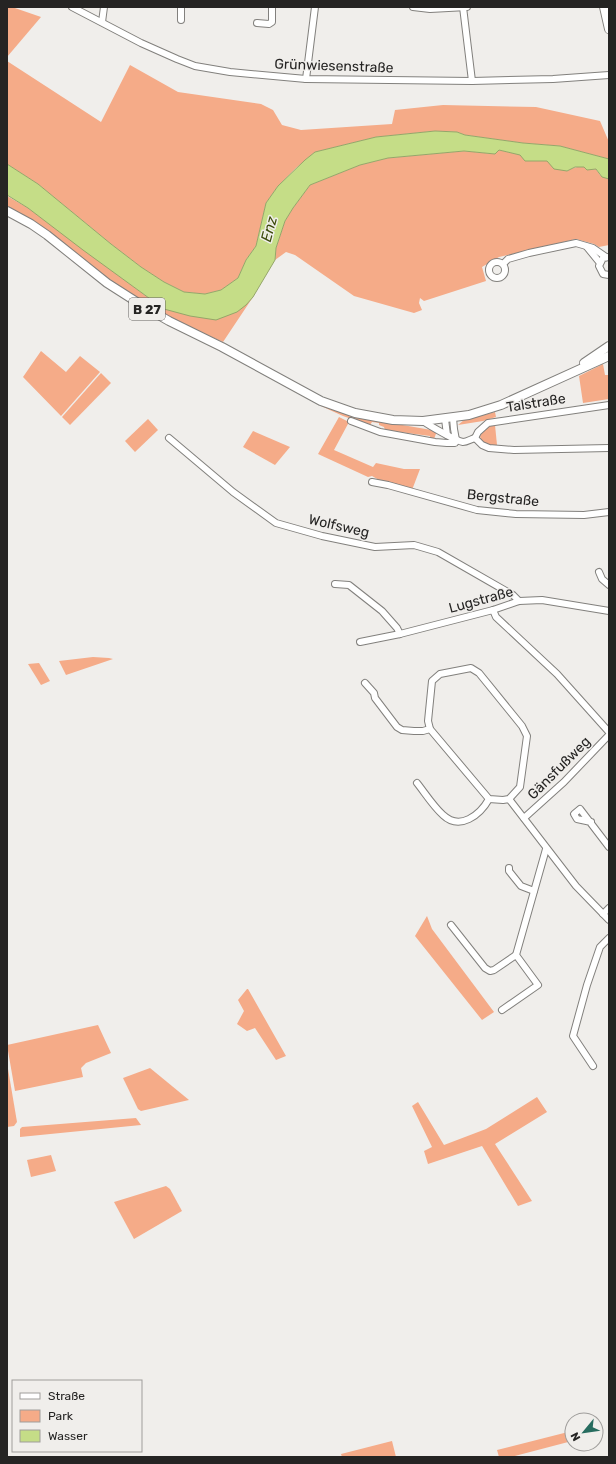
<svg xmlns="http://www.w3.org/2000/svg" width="616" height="1464" font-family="Rubik,sans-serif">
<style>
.green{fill:#f5ab88}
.water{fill:#c5dd87;stroke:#95a669}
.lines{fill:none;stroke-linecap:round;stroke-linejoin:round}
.minor-casing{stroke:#82807d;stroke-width:8}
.major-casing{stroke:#82807d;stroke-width:10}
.minor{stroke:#fff;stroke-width:6}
.major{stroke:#fff;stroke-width:8}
.labels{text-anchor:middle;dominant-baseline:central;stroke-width:3;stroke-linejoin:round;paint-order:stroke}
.shield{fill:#f0eeeb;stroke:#62615f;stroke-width:1}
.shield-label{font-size:13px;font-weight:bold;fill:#252423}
.street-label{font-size:14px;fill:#252423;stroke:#f0eeeb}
.water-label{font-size:15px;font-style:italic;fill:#3d4c0c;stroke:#f0eeeb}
</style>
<rect width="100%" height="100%" fill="#f0eeeb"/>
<g class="green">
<path d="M7,7H12L41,17L7,57Z"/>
<path d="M7,61L101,122L130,65L178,92L261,104L273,110L282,125L301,130L392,124L395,110L443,105L536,107L600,121L609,142V159L560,146L523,143L465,135L457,132L435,131L376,137L315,152L296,168L278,186L266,203L256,246L246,260L238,278L221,290L205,294L184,292L164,282L141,267L111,244L38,184L7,164Z"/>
<path d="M499,150L547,161L567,171C572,168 578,166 584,167C589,168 591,170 596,169L600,175L609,179V245L599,247L594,244L576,239L499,257L482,267L486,281L424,301L420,298L419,303L422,310L414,313L354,296L295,255L286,252L275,260L276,248L285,221L293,208L310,185L360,165L388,158L464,151L495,154Z"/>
<path d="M7,196L28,208L154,302L246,305L253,297L223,342L178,322L131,296L7,208Z"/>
<path d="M41,351L66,372L80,356L100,372L61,416L23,377Z"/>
<path d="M603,364L605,375H609V399L583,403L579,376Z"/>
<path d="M101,373L111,383L70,425L62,417Z"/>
<path d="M322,404L391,423L437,431L434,439L430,438V436L385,430L384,427L379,425V423L372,422L370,425H368L343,416L321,406Z"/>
<path d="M495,412L496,417L483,421L458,425L464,420Z"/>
<path d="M339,417L349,422L334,450L373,467L376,463L404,469H420L412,490L379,480L372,476L368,477L318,454Z"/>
<path d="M148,419L158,430L135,452L125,441Z"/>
<path d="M495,425L497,445C489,446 481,444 480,436C483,430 488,426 495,425Z"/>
<path d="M253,431L290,447L275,465L243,447Z"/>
<path d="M93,657L109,658L113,659L66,675L59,661Z"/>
<path d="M39,663L50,681L41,685L28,664Z"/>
<path d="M427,916L432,929L494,1012L482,1020L415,936Z"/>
<path d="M247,989H248L286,1056L276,1060L255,1028L247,1031L237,1024L244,1011L238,1000Z"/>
<path d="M98,1025L111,1053L86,1063L81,1068L83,1077L15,1091L7,1045Z"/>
<path d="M7,1063L17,1122L14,1126L7,1127Z"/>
<path d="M150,1068L189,1100L141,1111L138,1109L123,1078Z"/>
<path d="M537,1097L547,1112L495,1144L532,1201L518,1206L482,1146L428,1164L424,1151L432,1147L412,1106L418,1102L444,1145L486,1129Z"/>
<path d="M136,1118L141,1125L20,1137V1129L22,1127Z"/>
<path d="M51,1155L56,1171L31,1177L27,1160Z"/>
<path d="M166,1186L170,1189L182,1211L134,1239L114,1202Z"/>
<path d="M572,1431V1441L511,1457H499L497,1450Z"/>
<path d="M392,1441L396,1457H342L341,1454Z"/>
</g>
<path class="water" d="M435,131L457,132L465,135L523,143L560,146L609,159V179L602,177L596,169L587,170L584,167H575L567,171L554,169L547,161H525L520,155L499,150L495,154L464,151L388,158L360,165L310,185L293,208L285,221L276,248L275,260L253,297L246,305L237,312L216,320L190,316L164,309L83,250L28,208L7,195V164L38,184L111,244L141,267L164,282L184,292L205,294L221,290L238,278L246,260L256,246L266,203L278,186L305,160L315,152L376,137Z"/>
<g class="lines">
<defs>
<g id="minor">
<path d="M72,7L141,43L177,59L195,66L230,72L306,79L472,81L553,79L609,75"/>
<path d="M413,7L430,9L467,7"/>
<path d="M463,7L472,81"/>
<path d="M181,20V7"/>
<path d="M102,22L104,7"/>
<path d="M257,23L269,24L272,22V7"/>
<path d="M306,79L315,7"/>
<path d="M587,247L600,263"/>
<path d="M609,257L603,258L599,266L603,274L609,275"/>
<circle cx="497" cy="270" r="8"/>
<path d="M503,264L508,259L529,253L576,243L593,248L606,257"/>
<path d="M453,418L454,429L456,440"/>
<path d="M445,419L447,435"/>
<path d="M351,421L380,432L435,442L447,443H455L456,440"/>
<path d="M423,421C430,426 456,441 463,442C467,442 471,439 475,438"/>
<path d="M169,438L233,492L276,523L322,536L375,547L414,545L438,552L513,595L519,601"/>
<path d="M475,438L478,432L488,423L609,405"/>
<path d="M475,438L482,445L489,448L514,450L609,448"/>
<path d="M372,482L388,485L477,510L516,514L584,515L609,512"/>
<path d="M599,572L602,579L609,585"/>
<path d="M335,584L349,585L382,611L397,628L400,634"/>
<path d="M493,610L496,617L557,674L609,732"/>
<path d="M360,642L400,634L493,610L519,601L542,600L609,611"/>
<path d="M365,683L374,693L375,698L397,727L402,730L414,731H423L430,729"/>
<path d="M417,783C425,793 433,806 443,815C460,831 480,815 489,799"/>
<path d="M509,799L520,787L527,736L522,726L479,673L471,668L440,674L432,681L428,721L430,729L489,799L503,800L509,799L576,886L609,920"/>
<path d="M524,818L564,782L609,735"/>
<path d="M591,822L577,819L574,814L580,809L609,847"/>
<path d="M509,868V871L521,886L534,891"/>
<path d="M603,914L609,908"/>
<path d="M451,925L485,968L490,971L494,970L516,955"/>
<path d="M502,1010L538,985L516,955L546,849"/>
<path d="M593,1066L573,1036L587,985L600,947L609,938"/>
</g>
<g id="major">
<path d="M604,7L609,29"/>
<path d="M7,211L31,224L47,235L107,283L143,306L169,321L222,347L321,401L355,413L393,420L423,421L469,415L501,405L609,356"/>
<path d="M584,363L609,346"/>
</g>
</defs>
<use href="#minor" class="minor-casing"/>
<use href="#major" class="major-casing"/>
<use href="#minor" class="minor"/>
<use href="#major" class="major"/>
</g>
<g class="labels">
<rect class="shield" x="129" y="298" width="36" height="22" rx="3"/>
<g class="shield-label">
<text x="147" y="309">B 27</text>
</g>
<g class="street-label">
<text transform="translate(334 66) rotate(2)">Grünwiesenstraße</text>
<text transform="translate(536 403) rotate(-9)">Talstraße</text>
<text transform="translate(503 498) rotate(6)">Bergstraße</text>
<text transform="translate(339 526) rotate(13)">Wolfsweg</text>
<text transform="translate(481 600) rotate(-15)">Lugstraße</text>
<text transform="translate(559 768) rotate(-45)">Gänsfußweg</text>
</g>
<g class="water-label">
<text transform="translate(269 229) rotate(-75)">Enz</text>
</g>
</g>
<rect width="616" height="1464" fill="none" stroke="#252423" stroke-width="16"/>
<rect x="12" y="1380" width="130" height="72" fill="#f0eeeb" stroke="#9f9d9b"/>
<rect x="20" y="1393" width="20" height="6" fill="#ffffff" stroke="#9f9d9b"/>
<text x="48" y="1400" font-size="12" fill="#252423">Straße</text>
<rect x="20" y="1410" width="20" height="12" fill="#f5ab88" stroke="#9f9d9b"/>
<text x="48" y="1420" font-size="12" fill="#252423">Park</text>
<rect x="20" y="1430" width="20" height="12" fill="#c5dd87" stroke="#9f9d9b"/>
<text x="48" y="1440" font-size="12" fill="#252423">Wasser</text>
<g transform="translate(584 1432) rotate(241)"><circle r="19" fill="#f0eeeb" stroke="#9f9d9b"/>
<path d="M0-3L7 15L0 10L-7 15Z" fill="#276c5f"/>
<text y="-6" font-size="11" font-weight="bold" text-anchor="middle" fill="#252423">N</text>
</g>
</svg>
